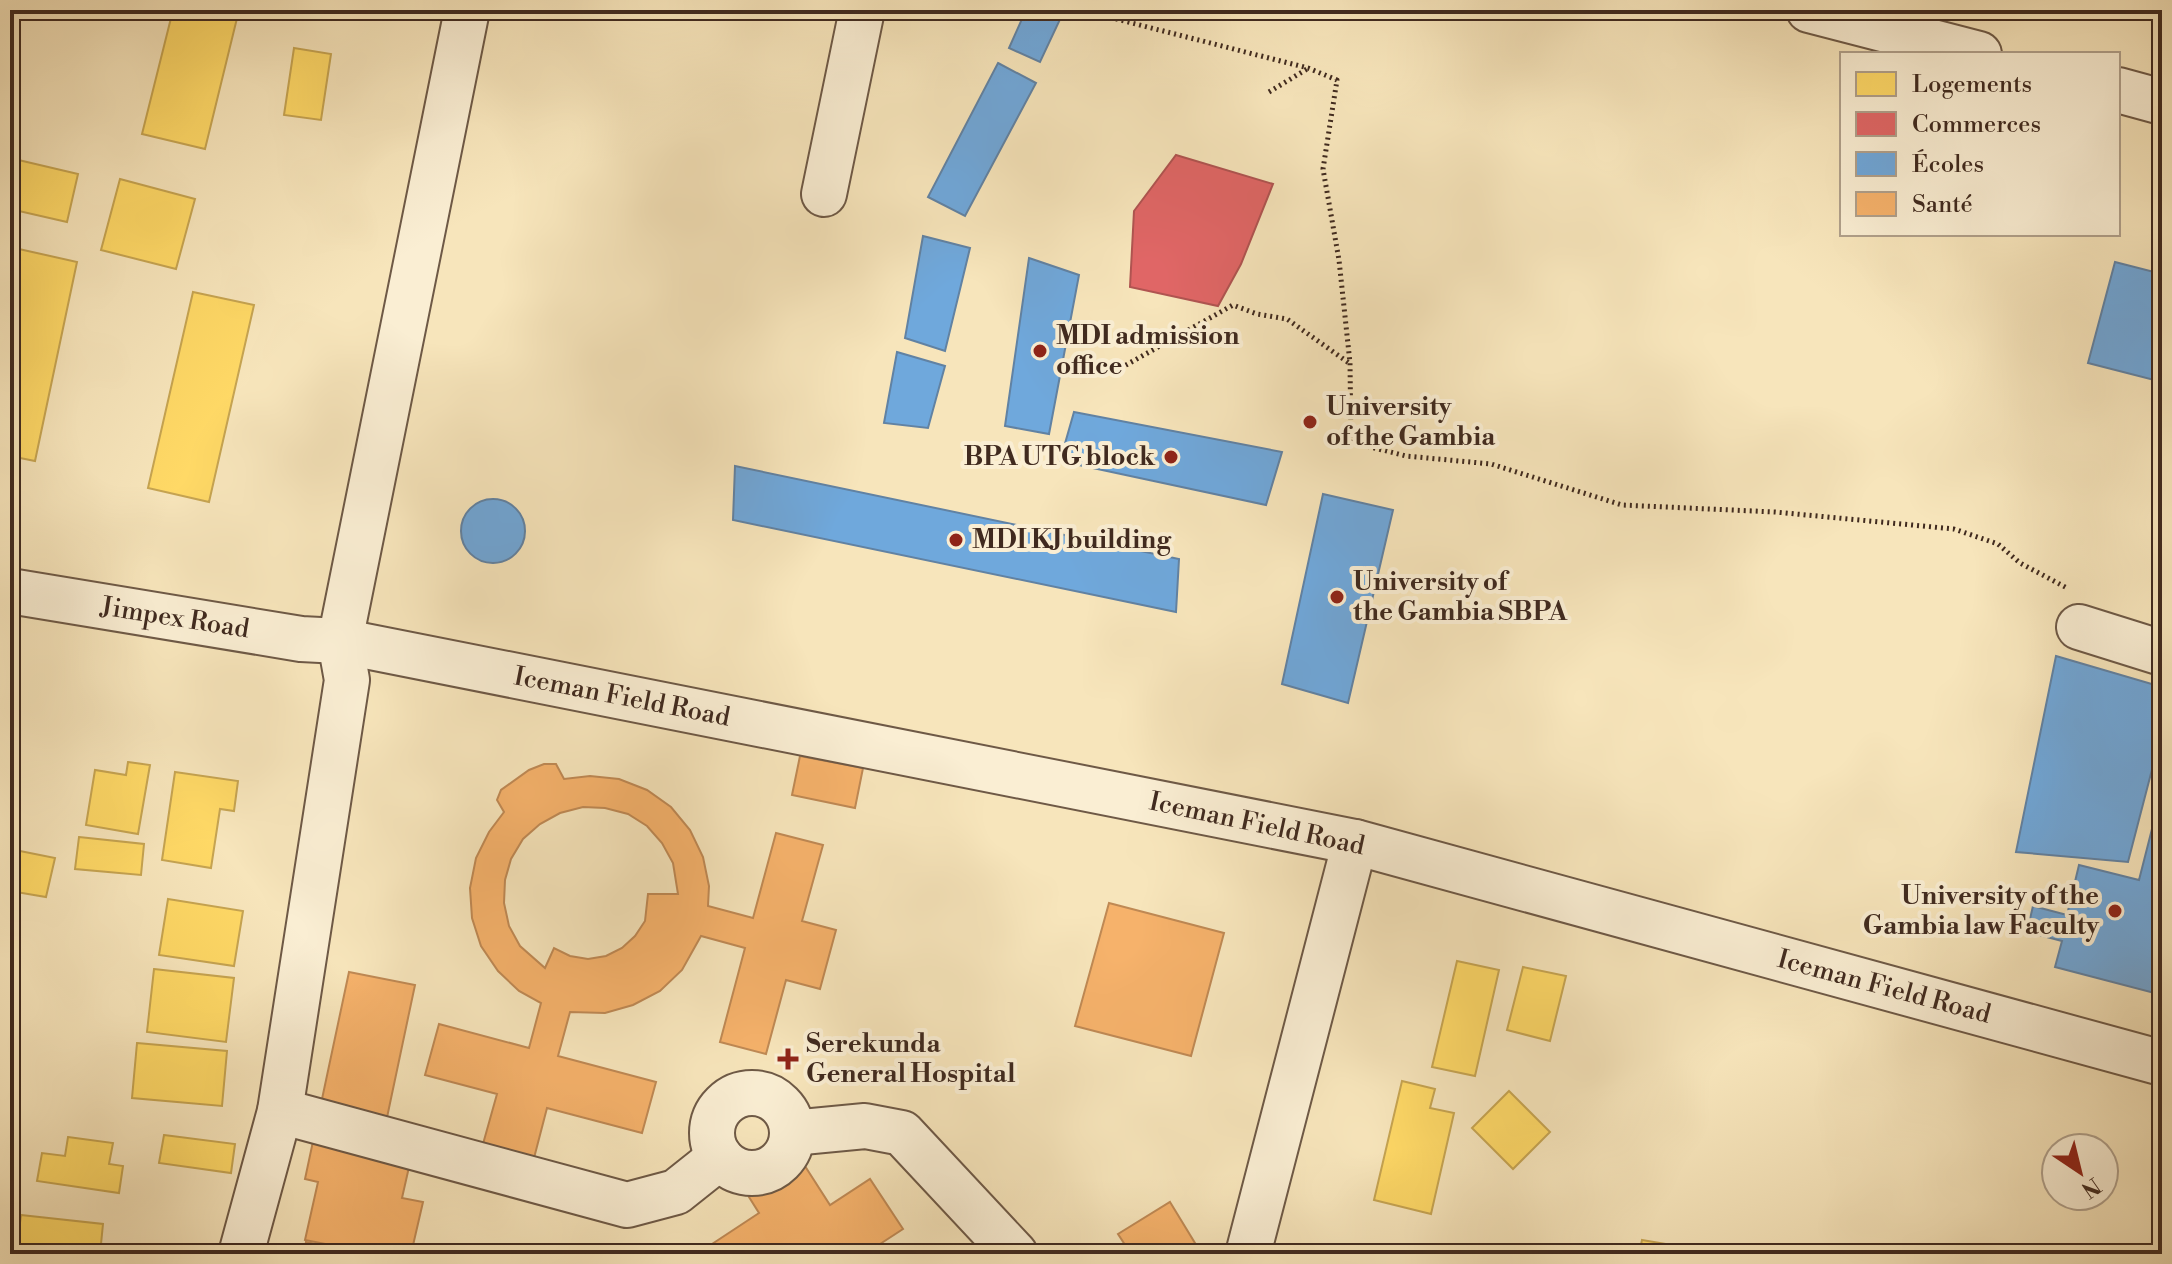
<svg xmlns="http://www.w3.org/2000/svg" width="2172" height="1264" font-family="'Libre Bodoni',serif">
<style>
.homes{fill:#ffd966;stroke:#c6a451;stroke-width:2}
.shops{fill:#e06666;stroke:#b05451;stroke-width:2}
.schools{fill:#6fa8dc;stroke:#6182a3;stroke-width:2}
.health{fill:#f6b26b;stroke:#bf8954;stroke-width:2;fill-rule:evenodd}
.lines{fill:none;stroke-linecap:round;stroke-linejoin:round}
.minor-casing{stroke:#6e5946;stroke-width:48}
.path{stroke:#402a1f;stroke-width:5;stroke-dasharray:2 4;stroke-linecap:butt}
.minor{stroke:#faeed3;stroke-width:44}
.poi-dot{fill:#8f2418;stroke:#faeed3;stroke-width:3}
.labels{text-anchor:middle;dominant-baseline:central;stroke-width:8;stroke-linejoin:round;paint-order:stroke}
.poi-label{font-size:26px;font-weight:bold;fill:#402a1f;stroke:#faeed3;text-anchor:start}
.street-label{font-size:26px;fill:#402a1f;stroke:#faeed3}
</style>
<rect width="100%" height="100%" fill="#f7e5bb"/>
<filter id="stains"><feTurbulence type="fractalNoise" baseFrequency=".0025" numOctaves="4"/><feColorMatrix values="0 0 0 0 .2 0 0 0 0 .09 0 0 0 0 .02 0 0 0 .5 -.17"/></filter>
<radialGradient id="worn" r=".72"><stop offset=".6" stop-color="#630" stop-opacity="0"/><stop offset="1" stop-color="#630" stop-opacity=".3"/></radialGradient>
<g class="homes">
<path d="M173,10H239L205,149L142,134Z"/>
<path d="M294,48L331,54L321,120L284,115Z"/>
<path d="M10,158L78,174L67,222L10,209Z"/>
<path d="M120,179L195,199L176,269L101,250Z"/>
<path d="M10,247L77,262L35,461L10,456Z"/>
<path d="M193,292L254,305L209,502L148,488Z"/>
<path d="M128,762L150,765L138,834L86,825L95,770L126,775Z"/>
<path d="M175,772L238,781L234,811L220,809L211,868L162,860Z"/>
<path d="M79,837L144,844L141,875L75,869Z"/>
<path d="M10,849L55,858L46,897L10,891Z"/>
<path d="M168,899L243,911L234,966L159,955Z"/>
<path d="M1457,961L1499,970L1475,1076L1432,1067Z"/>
<path d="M1523,967L1566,976L1550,1041L1507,1030Z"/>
<path d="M154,969L234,978L226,1042L147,1032Z"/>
<path d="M137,1043L227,1051L222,1106L132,1098Z"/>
<path d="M1402,1081L1435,1089L1430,1108L1454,1113L1431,1214L1374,1200Z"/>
<path d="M1509,1091L1550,1132L1513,1169L1472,1128Z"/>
<path d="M164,1135L235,1144L231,1173L159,1163Z"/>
<path d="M68,1137L113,1143L109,1164L123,1166L119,1193L37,1181L42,1153L65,1156Z"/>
<path d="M21,1215L103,1224L100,1254H16Z"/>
<path d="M1642,1240L1684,1247L1683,1254H1639Z"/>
<path d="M153,1248L210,1254H152Z"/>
</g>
<path class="shops" d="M1176,155L1273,184L1241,264L1218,306L1130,287L1134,211Z"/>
<g class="schools">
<path d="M1026,10H1057L1063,13L1040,62L1009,48Z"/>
<path d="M998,63L1036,83L965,216L928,197Z"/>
<path d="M923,236L970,248L945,351L905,338Z"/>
<path d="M1029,258L1079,275L1049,434L1005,426Z"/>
<path d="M2115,262L2162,274V382L2088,363Z"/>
<path d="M897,352L945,366L928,428L884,423Z"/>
<path d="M1074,412L1282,452L1266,505L1060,461Z"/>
<path d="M735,466L1179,559L1176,612L733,520Z"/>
<path d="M1323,494L1393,510L1348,703L1282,684Z"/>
<circle cx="493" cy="531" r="32"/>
<path d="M2056,656L2162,687V731L2128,862L2016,852Z"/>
<path d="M2152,829L2162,831V995L2055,967L2062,941L2027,932L2033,906L2067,915L2079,865L2139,880Z"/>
</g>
<g class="health">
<path d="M800,756L863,768L855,808L792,795Z"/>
<path d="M544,764H556L564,779L590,776L619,779L647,790L671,807L690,830L703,857L709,886L708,906L753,918L776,833L823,845L802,921L836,930L820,989L786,980L766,1054L720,1042L745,948L701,936L682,970L660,991L633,1005L605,1013L570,1012L558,1056L656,1082L642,1133L547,1108L534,1158L483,1144L497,1094L425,1075L439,1024L529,1048L541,1003L519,991L498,971L481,946L472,918L470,888L476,858L489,832L504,812L497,800L501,790L529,770ZM583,807L605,808L628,814L647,826L662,843L673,863L678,894H648L645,921L635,936L622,948L606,956L588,959L570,956L554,948L545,968L520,946L509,926L504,903L505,880L511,859L523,839L540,824L560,813Z"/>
<path d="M1109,903L1224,933L1191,1056L1075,1026Z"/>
<path d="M349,972L415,985L378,1160L409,1167L402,1198L423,1202L411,1254H376L305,1240L318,1182L305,1179Z"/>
<path d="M803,1163L830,1205L870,1179L903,1229L877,1246L882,1254H706L703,1250L759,1213L749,1197Z"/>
<path d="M1170,1202L1198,1248L1188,1254H1131L1118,1234Z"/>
<path d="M306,1242L351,1251V1254H304Z"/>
</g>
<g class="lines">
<defs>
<g id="minor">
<path d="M1809,10L1979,54"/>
<path d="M2118,90L2162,102"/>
<path d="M824,194L862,10"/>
<path d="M10,591L301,639L340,641L1355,842L2162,1063"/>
<path d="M2079,627L2162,653"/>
<circle cx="752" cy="1133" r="40"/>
<path d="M280,1111L627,1205L676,1192L720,1157"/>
<path d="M792,1133L865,1126L902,1133L1015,1254"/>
<path d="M241,1254L280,1111L347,680L340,641L467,10"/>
<path d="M1248,1254L1355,842"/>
</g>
</defs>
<use href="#minor" class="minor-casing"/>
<g class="path">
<path d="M1081,10L1308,68L1337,80L1323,169L1339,260L1350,363L1351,442L1406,456L1491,464L1622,505L1775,512L1954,529L1998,544L2020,563L2067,588"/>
<path d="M1269,92L1307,69"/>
<path d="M1110,374L1233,305L1257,314L1287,319L1349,363"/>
</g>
<use href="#minor" class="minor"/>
</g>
<g class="poi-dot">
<circle cx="1040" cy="351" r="8"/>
<circle cx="1310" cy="422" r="8"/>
<circle cx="1171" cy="457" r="8"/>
<circle cx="956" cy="540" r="8"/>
<circle cx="1337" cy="597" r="8"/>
<circle cx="2115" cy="911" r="8"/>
<path d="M784 1047h8v8h8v8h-8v8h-8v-8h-8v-8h8z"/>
</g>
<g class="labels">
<g class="poi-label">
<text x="1056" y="336">MDI admission<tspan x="1056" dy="30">office</tspan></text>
<text x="1326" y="407">University<tspan x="1326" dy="30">of the Gambia</tspan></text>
<text x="1155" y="457" text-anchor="end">BPA UTG block</text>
<text x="972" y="540">MDI KJ building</text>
<text x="1353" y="582">University of<tspan x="1353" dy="30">the Gambia SBPA</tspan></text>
<text x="2099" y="896" text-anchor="end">University of the<tspan x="2099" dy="30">Gambia law Faculty</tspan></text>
<text x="806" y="1044">Serekunda<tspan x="806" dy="30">General Hospital</tspan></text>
</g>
<g class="street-label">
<text transform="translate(175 618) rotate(9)">Jimpex Road</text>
<text transform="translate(622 697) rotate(11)">Iceman Field Road</text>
<text transform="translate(1257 824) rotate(12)">Iceman Field Road</text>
<text transform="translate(1884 987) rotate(15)">Iceman Field Road</text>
</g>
</g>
<rect width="2172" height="1264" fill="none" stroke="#f7e5bb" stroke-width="40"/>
<rect x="12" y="12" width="2148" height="1240" fill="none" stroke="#402a1f" stroke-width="4"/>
<rect x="20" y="20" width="2132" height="1224" fill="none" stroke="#402a1f" stroke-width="2"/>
<rect x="1840" y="52" width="280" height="184" fill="#faeed3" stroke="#b0a08b" stroke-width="2"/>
<rect x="1856" y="72" width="40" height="24" fill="#ffd966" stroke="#b0a08b" stroke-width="2"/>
<text x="1912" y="92" font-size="24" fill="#402a1f">Logements</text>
<rect x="1856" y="112" width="40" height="24" fill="#e06666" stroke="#b0a08b" stroke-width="2"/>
<text x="1912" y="132" font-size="24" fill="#402a1f">Commerces</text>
<rect x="1856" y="152" width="40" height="24" fill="#6fa8dc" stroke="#b0a08b" stroke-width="2"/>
<text x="1912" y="172" font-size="24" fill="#402a1f">Écoles</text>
<rect x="1856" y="192" width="40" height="24" fill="#f6b26b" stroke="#b0a08b" stroke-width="2"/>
<text x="1912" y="212" font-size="24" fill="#402a1f">Santé</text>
<g transform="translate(2080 1172) rotate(145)"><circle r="38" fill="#faeed3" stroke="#b0a08b" stroke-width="2"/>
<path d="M0-6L14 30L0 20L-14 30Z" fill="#8f2418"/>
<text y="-12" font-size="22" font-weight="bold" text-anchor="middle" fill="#402a1f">N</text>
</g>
<rect width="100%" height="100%" filter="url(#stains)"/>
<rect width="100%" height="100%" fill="url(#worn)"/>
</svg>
